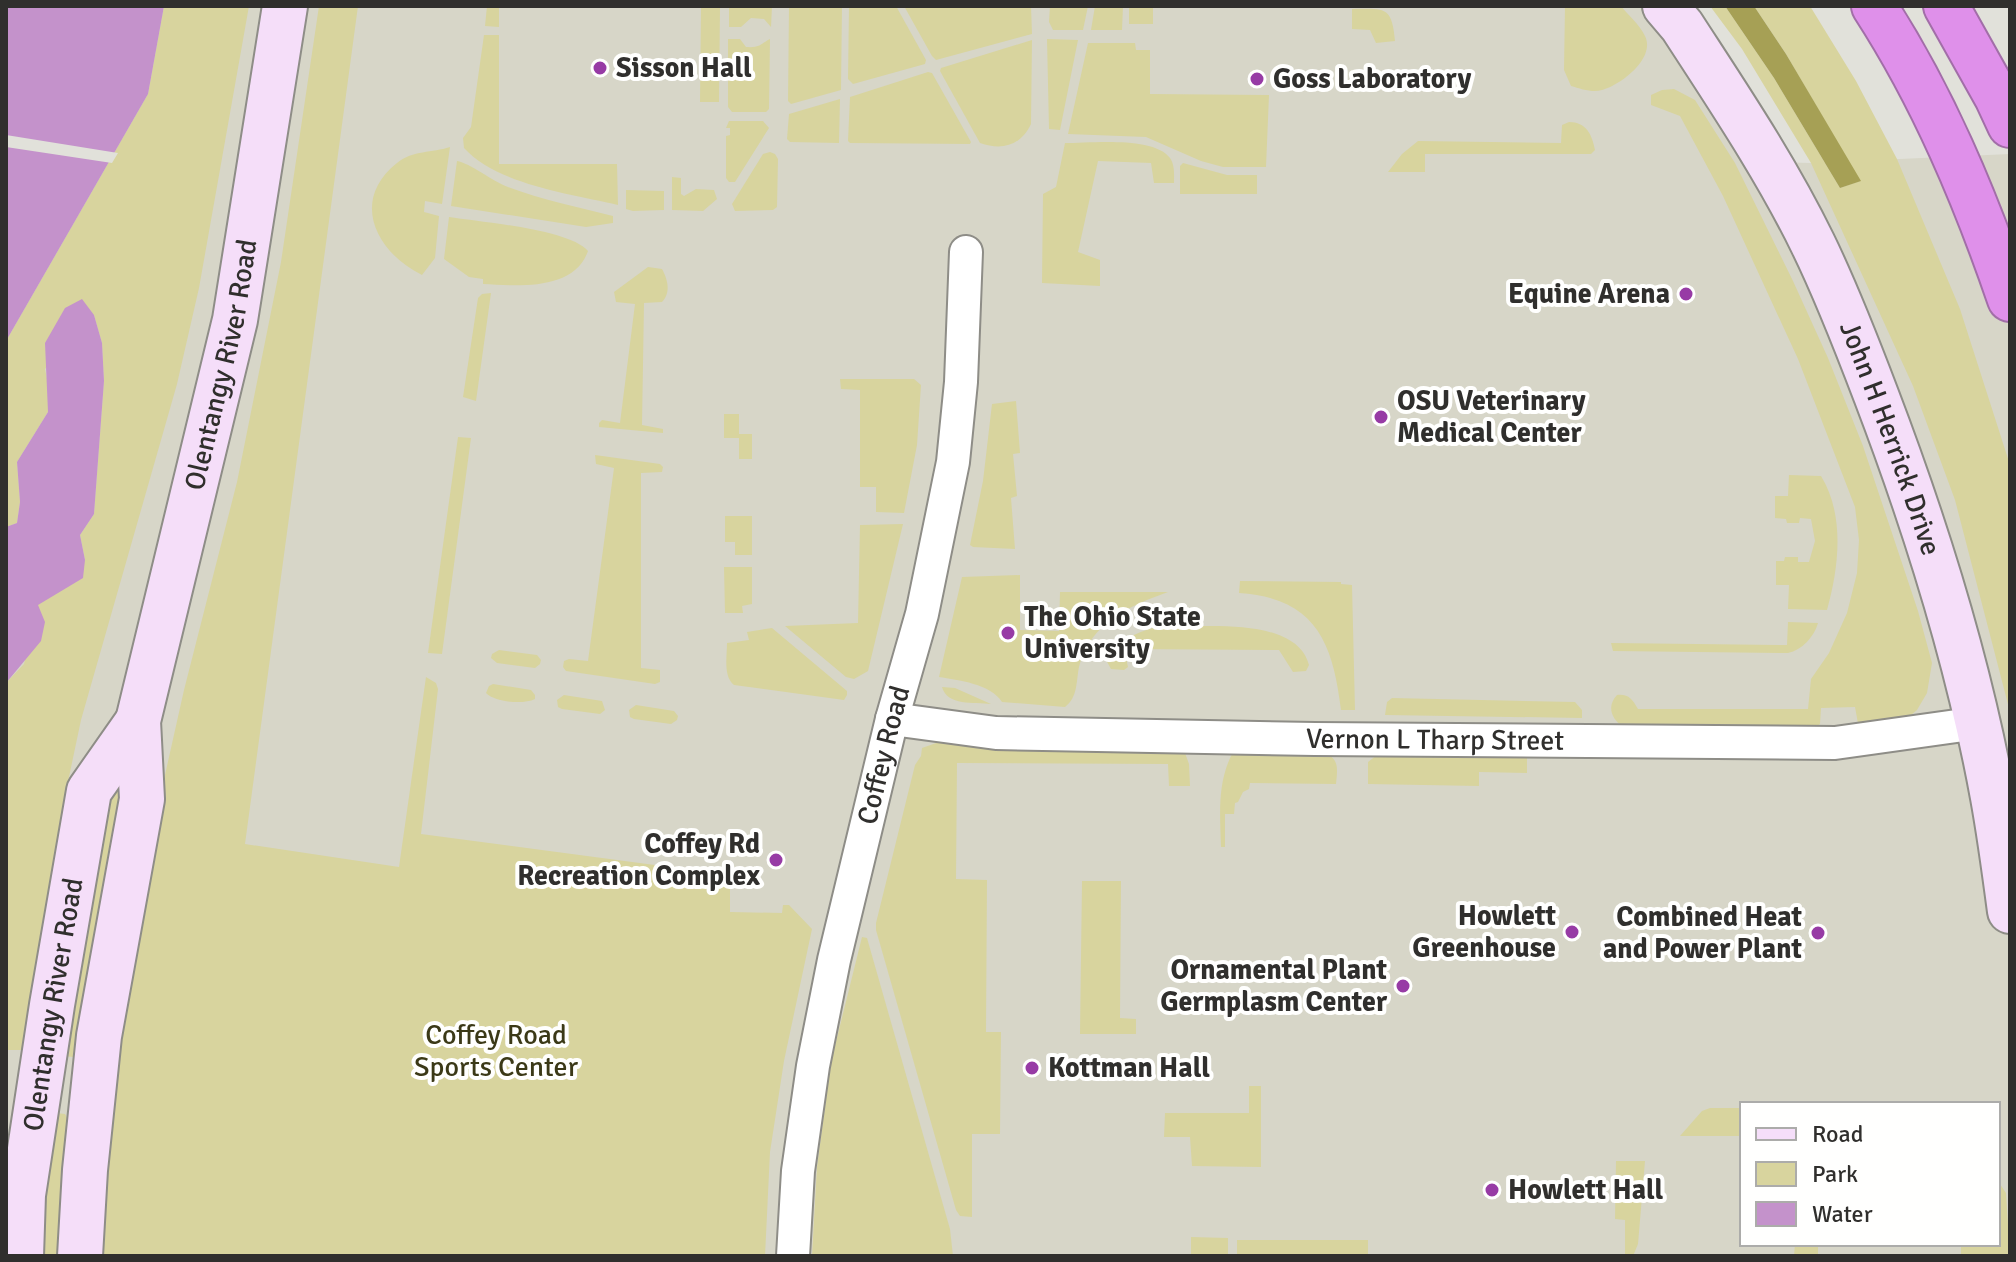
<svg xmlns="http://www.w3.org/2000/svg" width="2016" height="1262" font-family="Signika,sans-serif">
<style>
.built{fill:#d7d6c8;fill-rule:evenodd}
.green{fill:#d8d49e}
.forest{fill:#a6a055}
.water{fill:#c492cb}
.pier{fill:#e1e1da}
.lines{fill:none;stroke-linecap:round;stroke-linejoin:round}
.street-casing{stroke:#8e8d87;stroke-width:36}
.secondary-casing{stroke:#8e8d87;stroke-width:48}
.highway-casing{stroke:#a26ea8;stroke-width:48}
.street{stroke:#fff;stroke-width:32}
.secondary{stroke:#f5def9;stroke-width:44}
.highway{stroke:#df90ea;stroke-width:44}
.poi-dot{fill:#973ba5;stroke:#fffffe;stroke-width:3}
.labels{text-anchor:middle;dominant-baseline:central;stroke-width:8;stroke-linejoin:round;paint-order:stroke}
.poi-label{font-size:28px;font-weight:bold;fill:#302f2d;stroke:#fffffe;text-anchor:start}
.street-label{font-size:28px;fill:#302f2d;stroke:#fffffe}
.park-label{font-size:28px;fill:#3b3917;stroke:#fffffe}
</style>
<rect width="100%" height="100%" fill="#e1e1da"/>
<path class="built" d="M6,6H1665L1768,162L1811,163L2010,154V1256H6ZM1742,1104H1998V1244H1742Z"/>
<g class="green">
<path d="M164,6H249L199,288L177,384L81,720L61,815L25,1050H6V683L24,664L37,605L85,560L80,535L94,514L104,381L102,343L94,315L45,369L49,389L48,412L17,462L20,502L17,523L6,527V341L148,94Z"/>
<path d="M319,6H358L245,844L399,867L426,677L436,683L438,689L421,834L730,875V912L782,913L783,905H789L812,929L784,1061L770,1152L765,1256H98L109,1117L152,833L184,690L237,482L281,262Z"/>
<path d="M487,6H499V27L485,26Z"/>
<path d="M701,6H720L719,102H700Z"/>
<path d="M729,6H772L771,27L764,19L751,18L741,27H729Z"/>
<path d="M789,6H842L841,90L791,104L788,101Z"/>
<path d="M849,6H896L926,60L925,64L853,84L848,79Z"/>
<path d="M904,6H1031L1032,34L936,60L932,56Z"/>
<path d="M1050,6H1088L1083,30H1053L1049,22Z"/>
<path d="M1095,6H1123L1122,30H1091Z"/>
<rect x="1129" y="6" width="24" height="18"/>
<path d="M1565,6H1621C1628,15 1640,25 1645,36C1656,58 1621,85 1602,90C1593,93 1581,89 1571,86L1564,70Z"/>
<path d="M1710,6H1725L1774,78L1840,188L1860,181L1786,54L1754,6H1810L1856,81L1897,159L1960,309L2010,465V712L1955,500L1913,386L1811,163L1742,49Z"/>
<path d="M1352,9C1384,9 1392,5 1395,41L1376,43L1370,30L1352,29Z"/>
<path d="M484,35H499V164H617L618,205C571,194 498,185 464,148L463,138L471,127Z"/>
<path d="M728,39H740L746,47C761,48 760,44 770,39L769,109L766,112H732L728,107Z"/>
<path d="M1047,39L1078,40L1060,130L1049,129Z"/>
<path d="M1032,40L1031,124C1021,145 1003,151 980,143L940,71L941,68Z"/>
<path d="M1088,43H1135L1136,50H1150V94L1269,95L1266,167H1223L1201,161L1146,137L1068,134Z"/>
<path d="M928,72L932,73L971,142L970,144L850,143L848,141L850,97Z"/>
<path d="M1674,89L1695,100L1735,163L1793,281L1828,358L1863,446L1918,611L1932,663L1927,693L1917,710L1904,721L1859,729L1855,707L1821,708L1820,724L1814,728L1623,727C1612,719 1606,707 1617,695C1629,694 1632,699 1638,709H1808L1811,679L1829,653L1847,613L1857,573L1859,540L1855,507L1798,359L1723,196L1680,116L1651,105V95L1662,90Z"/>
<path d="M840,99L839,143L790,142L787,139L789,114Z"/>
<path d="M729,121H763L769,128L735,182H729L726,178V136L730,135V128H726Z"/>
<path d="M1569,122C1586,122 1592,134 1595,150L1591,154H1425V172H1388L1402,154L1418,141L1561,143L1562,125Z"/>
<path d="M1065,143C1091,143 1154,136 1170,158C1175,165 1174,175 1174,183H1154L1151,163L1098,161L1078,252L1100,260V286L1042,283L1043,194L1056,187Z"/>
<path d="M450,147L442,204L425,201L424,212L439,216L435,258L422,275C377,253 349,201 397,163C413,150 432,153 450,147Z"/>
<path d="M770,152L775,154L778,159L777,207L773,210L735,211L732,204L763,154Z"/>
<path d="M457,161C470,163 492,181 508,187C542,200 578,207 613,216V223L586,227L451,206Z"/>
<path d="M1183,163L1227,175H1257V194H1180V166Z"/>
<path d="M672,177L681,178V194L684,196L696,189L714,190L717,199L703,211L672,210Z"/>
<path d="M626,190L664,191V210L633,211L626,209Z"/>
<path d="M449,217C480,222 569,229 588,251C574,291 518,286 483,284V279L469,277L444,259Z"/>
<path d="M648,267L662,269C668,280 671,293 662,302L644,303L642,425L663,429V433L599,427V423L602,420L620,423L635,304L616,302L614,292Z"/>
<path d="M491,293L476,401L463,397L478,298L482,294Z"/>
<path d="M840,379H914L921,385L917,445L904,513L876,512V487H860V390L841,389Z"/>
<path d="M1016,401L1020,453L1013,454L1017,496L1011,498L1015,549L973,547L970,545L983,481L992,404Z"/>
<path d="M724,414H739V434H752V459H739V438H724Z"/>
<path d="M458,437L471,438L442,654L428,653Z"/>
<path d="M595,455L660,464L663,467L662,472L641,473V668L660,670V682L655,684L566,671L563,667L564,661L569,659L588,661L614,468L596,464Z"/>
<path d="M1789,475L1821,476C1845,515 1839,567 1827,610L1788,609L1789,585H1776V561H1784L1785,557H1798V562H1809L1815,541L1811,519L1800,518L1799,523H1787L1786,519L1775,518V496H1788Z"/>
<path d="M725,516H752V555H735V542H725Z"/>
<path d="M903,524L868,671L854,679L846,677L785,626L858,623L860,525Z"/>
<path d="M724,567H752V604L742,606L743,613H725Z"/>
<path d="M1020,575V630L1059,631L1060,592H1168C1129,606 1090,623 1079,667C1076,682 1078,697 1065,707L1002,702C991,684 958,680 939,677L962,577Z"/>
<path d="M1240,581L1341,582V584L1352,585L1355,710H1341C1333,643 1316,598 1239,593Z"/>
<path d="M1788,622L1818,623C1814,637 1802,650 1788,653L1613,651L1611,643L1787,645Z"/>
<path d="M1156,627C1195,628 1296,614 1309,665L1306,671L1293,672L1279,650L1124,649L1128,667L1124,670L1111,669L1106,660C1119,641 1134,633 1156,627Z"/>
<path d="M772,628L847,691V695L844,700L734,685C723,676 727,657 727,643L749,640L747,632Z"/>
<path d="M499,650L537,655L541,660L540,664L535,668L497,663L491,658L492,654Z"/>
<path d="M493,684L531,690L535,695V699C523,705 495,702 486,693L489,686Z"/>
<path d="M942,687L955,688L991,704C974,702 947,706 942,687Z"/>
<path d="M564,695L602,701L605,710L600,714L562,709L558,707L557,700Z"/>
<path d="M1392,698L1575,702L1582,710V718L1385,715L1387,702Z"/>
<path d="M636,705L674,711L678,716L677,720L671,724L634,719L630,717L629,710Z"/>
<path d="M939,742L993,749L1185,753L1189,764L1190,786H1169L1168,764L957,763L956,879L987,880L986,1032H1001L1000,1134H972V1217L960,1216L956,1210L876,930V923L915,765L921,756L922,748Z"/>
<path d="M1233,752L1327,754C1340,760 1337,772 1336,784L1250,783L1249,789L1243,792L1238,802L1235,803L1234,814H1225V847H1221C1220,813 1217,782 1233,752Z"/>
<path d="M1377,755L1527,756V773L1479,772V786L1368,784V762Z"/>
<path d="M117,787L124,793L79,1052L73,1057L64,1056L110,791Z"/>
<path d="M1082,881H1121L1120,1018L1136,1019V1034H1080Z"/>
<path d="M862,937L867,938L950,1229L953,1256H812L817,1167L831,1062Z"/>
<path d="M1249,1086H1261V1167L1192,1166L1190,1137H1164L1165,1113H1249Z"/>
<path d="M1710,1108H1742V1136H1680L1702,1111Z"/>
<path d="M56,1113L65,1114L69,1121L59,1256H40L45,1187Z"/>
<path d="M1616,1161H1645L1638,1244L1633,1256H1625V1220L1615,1219Z"/>
<path d="M1998,1181L2006,1193L2010,1256H1961V1244H1998Z"/>
<path d="M1191,1237L1228,1238V1256H1191Z"/>
<rect x="1237" y="1240" width="131" height="16"/>
<path d="M1795,1244H1818V1256H1794Z"/>
</g>
<path class="forest" d="M1725,6H1754L1786,54L1861,181L1840,188L1774,78Z"/>
<g class="water">
<path d="M6,6H164L148,94L6,341Z"/>
<path d="M82,299L94,315L102,343L104,381L94,514L80,535L85,560L83,578L38,605L45,622L41,641L6,683V527L17,523L20,502L17,462L48,412L45,343L65,308Z"/>
</g>
<path class="pier" d="M6,135L118,153L112,163L6,147Z"/>
<g class="lines">
<defs>
<g id="street">
<path id="s1" d="M892,719L996,733L1315,739L1835,743L1978,723"/>
<path id="s2" d="M793,1256L798,1171L813,1066L834,960L892,719L922,614L953,462L961,382L966,252"/>
</g>
<g id="secondary">
<path id="s3" d="M1665,6L1682,26C1728,97 1776,168 1813,244C1837,293 1857,345 1876,395C1926,526 1968,660 1993,797C2000,835 2005,873 2010,911"/>
<path id="s4" d="M21,1256L23,1195L52,1005L89,791L138,721"/>
<path id="s5" d="M80,1256L85,1170L99,1036L142,799L138,721L235,320L285,6"/>
</g>
<g id="highway">
<path d="M1874,6C1933,97 1975,197 2010,299"/>
<path d="M1946,6L1997,97L2010,125"/>
</g>
</defs>
<use href="#street" class="street-casing"/>
<use href="#secondary" class="secondary-casing"/>
<use href="#highway" class="highway-casing"/>
<use href="#street" class="street"/>
<use href="#secondary" class="secondary"/>
<use href="#highway" class="highway"/>
</g>
<g class="poi-dot">
<circle cx="600" cy="68" r="8"/>
<circle cx="1257" cy="79" r="8"/>
<circle cx="1686" cy="294" r="8"/>
<circle cx="1381" cy="417" r="8"/>
<circle cx="1008" cy="633" r="8"/>
<circle cx="776" cy="860" r="8"/>
<circle cx="1572" cy="932" r="8"/>
<circle cx="1818" cy="933" r="8"/>
<circle cx="1403" cy="986" r="8"/>
<circle cx="1032" cy="1068" r="8"/>
<circle cx="1492" cy="1190" r="8"/>
</g>
<g class="labels">
<g class="poi-label">
<text x="616" y="68">Sisson Hall</text>
<text x="1273" y="79">Goss Laboratory</text>
<text x="1670" y="294" text-anchor="end">Equine Arena</text>
<text x="1397" y="401">OSU Veterinary<tspan x="1397" dy="32">Medical Center</tspan></text>
<text x="1024" y="617">The Ohio State<tspan x="1024" dy="32">University</tspan></text>
<text x="760" y="844" text-anchor="end">Coffey Rd<tspan x="760" dy="32">Recreation Complex</tspan></text>
<text x="1556" y="916" text-anchor="end">Howlett<tspan x="1556" dy="32">Greenhouse</tspan></text>
<text x="1802" y="917" text-anchor="end">Combined Heat<tspan x="1802" dy="32">and Power Plant</tspan></text>
<text x="1387" y="970" text-anchor="end">Ornamental Plant<tspan x="1387" dy="32">Germplasm Center</tspan></text>
<text x="1048" y="1068">Kottman Hall</text>
<text x="1508" y="1190">Howlett Hall</text>
</g>
<g class="street-label">
<text stroke="none"><textPath href="#s5" startOffset="906">Olentangy River Road</textPath></text>
<text stroke="none"><textPath href="#s3" startOffset="490">John H Herrick Drive</textPath></text>
<text stroke="none"><textPath href="#s1" startOffset="544">Vernon L Tharp Street</textPath></text>
<text stroke="none"><textPath href="#s2" startOffset="510">Coffey Road</textPath></text>
<text stroke="none"><textPath href="#s4" startOffset="254">Olentangy River Road</textPath></text>
</g>
<g class="park-label">
<text x="496" y="1035">Coffey Road<tspan x="496" dy="32">Sports Center</tspan></text>
</g>
</g>
<rect width="2016" height="1262" fill="none" stroke="#302f2d" stroke-width="16"/>
<rect x="1740" y="1102" width="260" height="144" fill="#fffffe" stroke="#acacaa" stroke-width="2"/>
<rect x="1756" y="1128" width="40" height="12" fill="#f5def9" stroke="#acacaa" stroke-width="2"/>
<text x="1812" y="1142" font-size="24" fill="#302f2d">Road</text>
<rect x="1756" y="1162" width="40" height="24" fill="#d8d49e" stroke="#acacaa" stroke-width="2"/>
<text x="1812" y="1182" font-size="24" fill="#302f2d">Park</text>
<rect x="1756" y="1202" width="40" height="24" fill="#c492cb" stroke="#acacaa" stroke-width="2"/>
<text x="1812" y="1222" font-size="24" fill="#302f2d">Water</text>
</svg>
